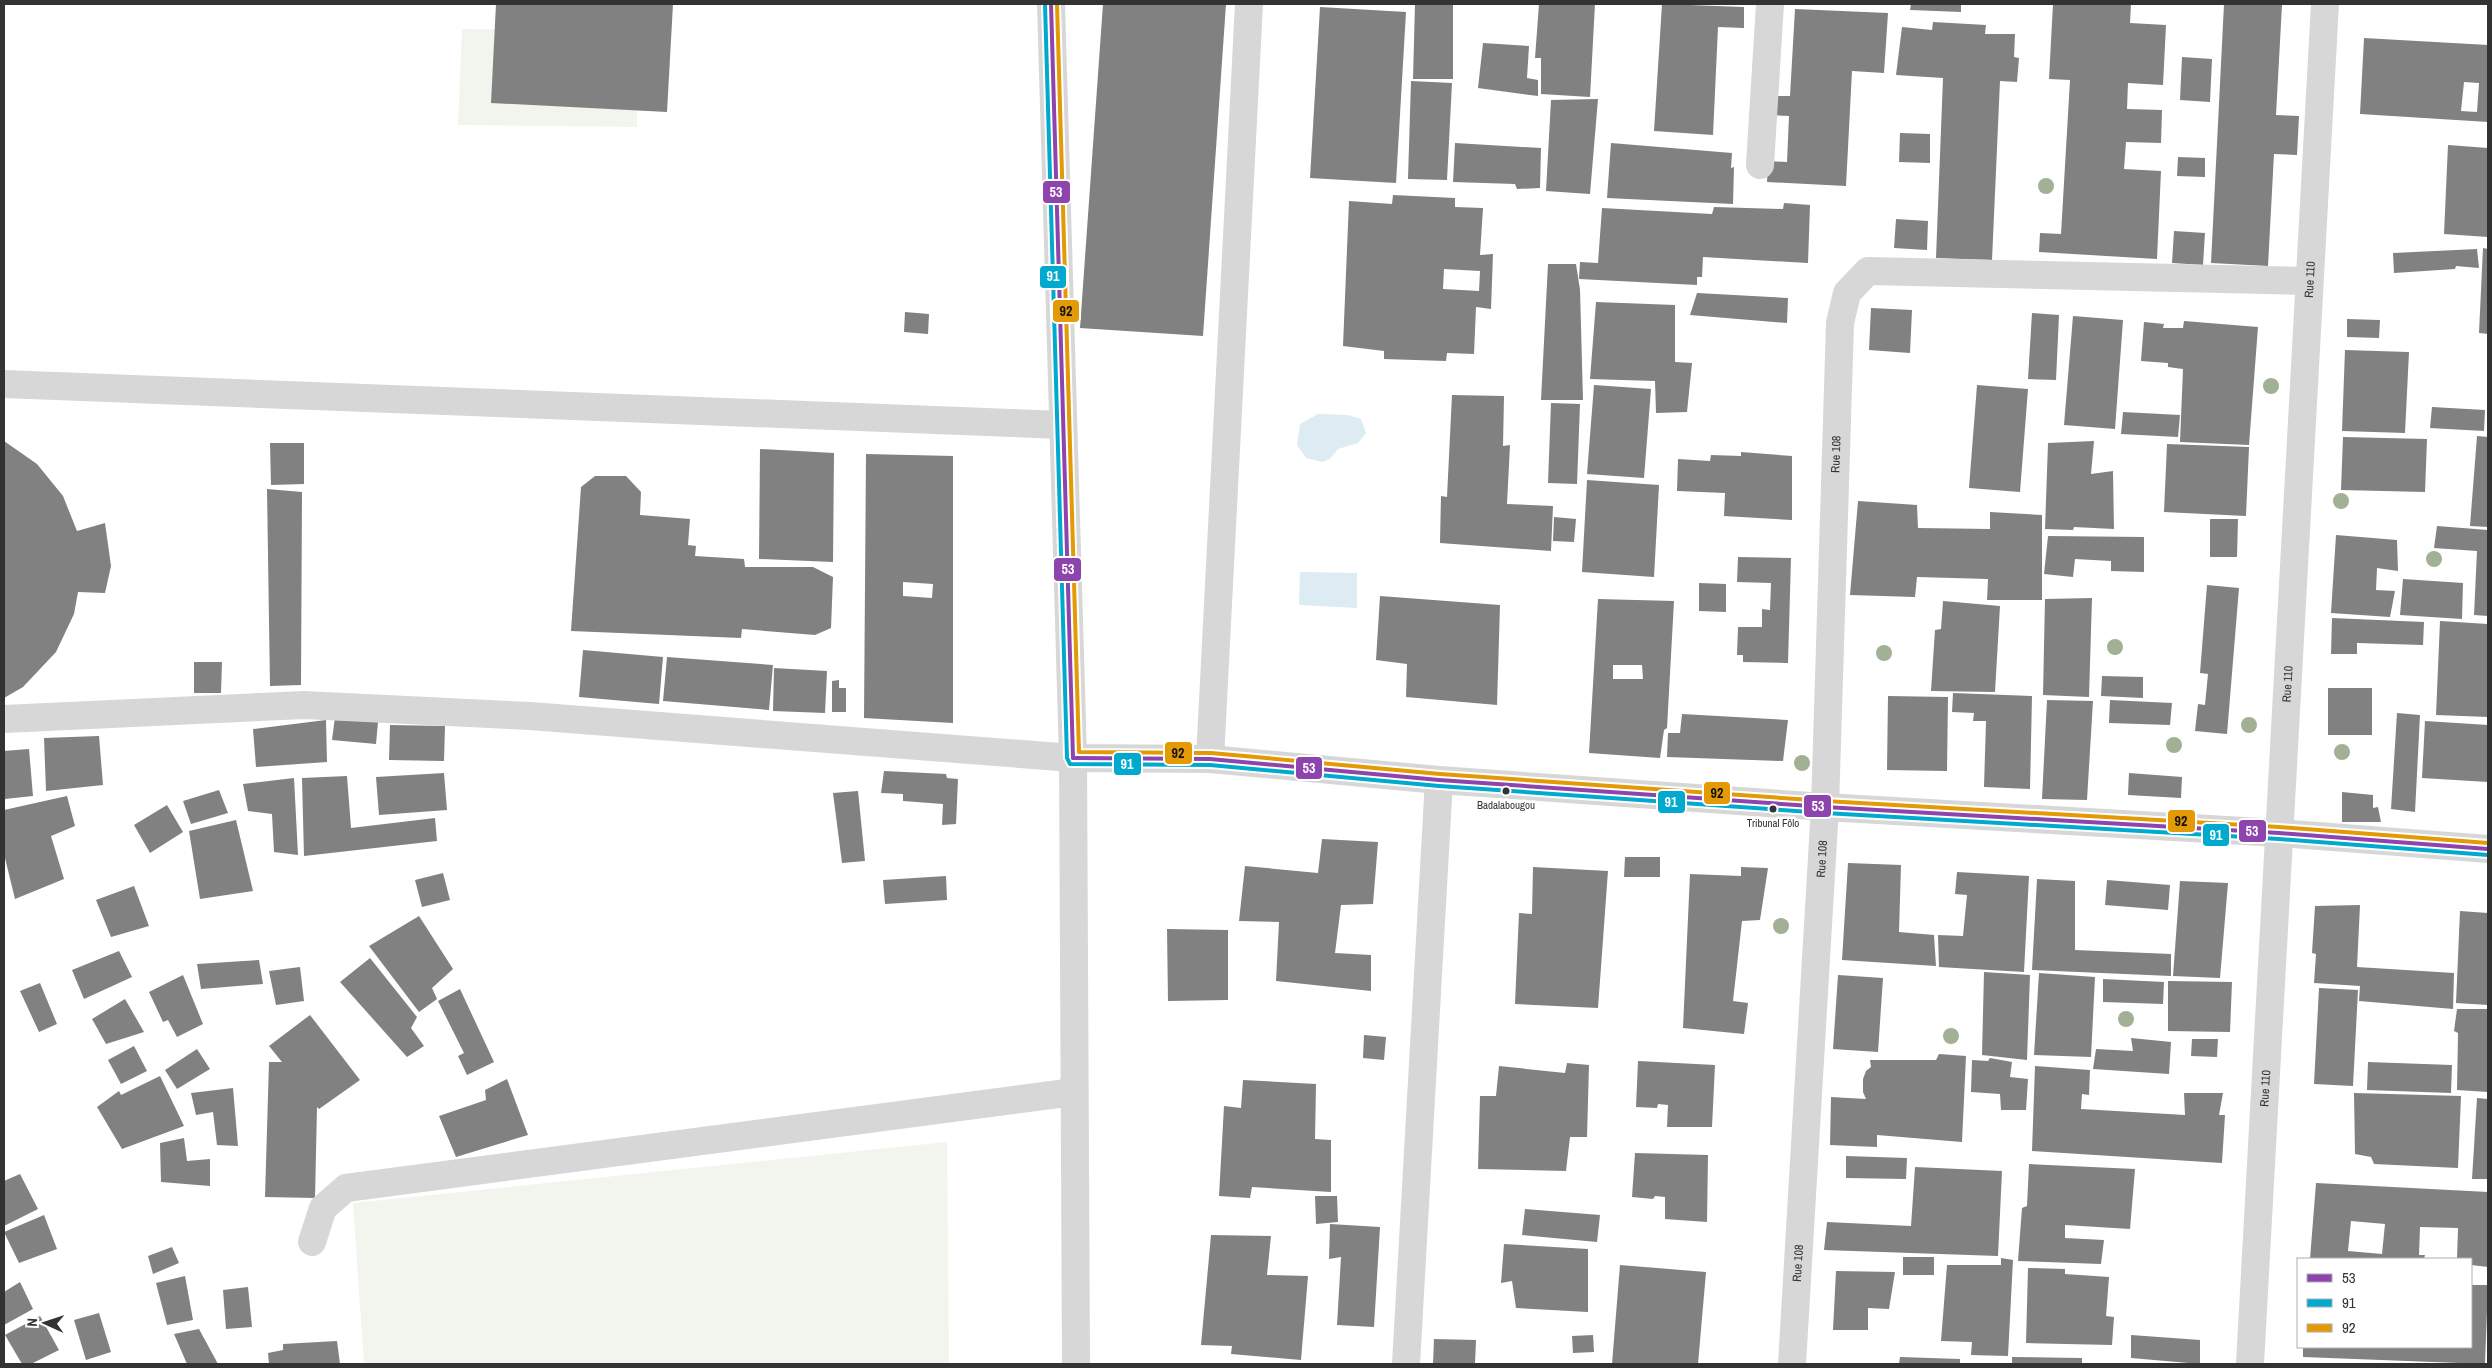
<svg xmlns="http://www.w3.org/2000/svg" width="2492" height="1368" font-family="'Archivo Narrow',sans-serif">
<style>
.green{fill:#f1f5ed}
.water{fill:#ddebf3}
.building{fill:#818181;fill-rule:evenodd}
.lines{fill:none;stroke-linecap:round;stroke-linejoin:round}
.minor{stroke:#d7d7d7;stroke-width:28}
.tertiary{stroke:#d7d7d7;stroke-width:28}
.bus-1-casing{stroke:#fff;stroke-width:8}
.bus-2-casing{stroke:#fff;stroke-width:8}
.bus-3-casing{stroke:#fff;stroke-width:8}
.bus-1{stroke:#8e44ad;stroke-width:4}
.bus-2{stroke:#00a9ce;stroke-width:4}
.bus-3{stroke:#e39a05;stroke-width:4}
.tree{fill:#a2b095}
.bus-dot{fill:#333;stroke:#fff;stroke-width:2}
.labels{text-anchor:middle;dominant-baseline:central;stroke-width:5;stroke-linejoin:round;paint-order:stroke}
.bus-label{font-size:11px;fill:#333;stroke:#fff}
.street-label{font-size:12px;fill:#333;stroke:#fff}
.line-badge{stroke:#fff;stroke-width:2}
.badge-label{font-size:14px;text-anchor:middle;font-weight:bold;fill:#fff}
.pale-badge-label{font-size:14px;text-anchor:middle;font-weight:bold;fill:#111}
</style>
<rect width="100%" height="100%" fill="#fff"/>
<g class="green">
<path d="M462,29L638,31L637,127L458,125Z"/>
<path d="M947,1142L949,1364H364L353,1203Z"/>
</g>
<g class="water">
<path d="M1318,414L1348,415L1361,419L1366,433L1358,443L1338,449L1330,459L1322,462L1306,458L1297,445L1300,424Z"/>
<path d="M1300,572L1357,573V608L1299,605Z"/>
</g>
<g class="building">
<path d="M496,4H673L667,112L491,103Z"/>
<path d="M1103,4H1226L1203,336L1080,328Z"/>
<path d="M1415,4H1453V79H1413Z"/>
<path d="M1539,4H1595L1590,97L1541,94V58H1535Z"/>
<path d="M1662,4L1744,7V28L1718,27L1713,135L1654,131Z"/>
<path d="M1911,4H1961V12L1910,10Z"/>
<path d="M2053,4H2131L2130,23L2166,25L2163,85L2128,83L2127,109L2162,110L2161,143L2126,142L2124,169L2161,171L2157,259L2039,252L2040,233L2061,234L2070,80L2049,79Z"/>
<path d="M2224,4L2282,5L2276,115L2299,116L2297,155L2274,154L2268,266L2211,263Z"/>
<path d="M1320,7L1406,12L1396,183L1310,178Z"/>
<path d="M1795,9L1888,13L1884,73L1852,71L1846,186L1767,182L1768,161L1787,162L1789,116L1769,115L1770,96H1790Z"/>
<path d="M1933,22L1986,25L1985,34H2015L2014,57L2019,58L2017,82L2000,81L1992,260L1936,258L1943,78L1896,75L1902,27L1932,30Z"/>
<path d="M2364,38L2488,45V122L2360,114ZM2464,82L2479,83L2477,112L2461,111Z"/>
<path d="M1483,43L1529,46L1527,78L1538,80V96L1478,88Z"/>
<path d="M2182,57L2212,59L2210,102L2180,100Z"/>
<path d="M1411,81L1452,83L1447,180L1408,179Z"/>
<path d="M1598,99L1590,194L1546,191L1551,100Z"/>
<path d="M1900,133L1930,134V163L1899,162Z"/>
<path d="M1455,143L1541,148L1540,188L1517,189L1515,184L1453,182Z"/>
<path d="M1611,143L1732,153L1731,168L1734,167L1733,204L1607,198Z"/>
<path d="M2448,145L2488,148V237L2444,234Z"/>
<path d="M2178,157L2205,158V177L2177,176Z"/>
<path d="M1393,195L1455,198V207L1483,208L1480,255L1493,254L1491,309L1476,307L1474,354L1447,353L1446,361L1384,359V351L1343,346L1349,201L1392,204ZM1444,269L1480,271L1479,291L1443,289Z"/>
<path d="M1784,203L1810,205L1808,263L1703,257L1702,277H1697V285L1579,279L1580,262L1598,263L1602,208L1712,214L1714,207L1783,209Z"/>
<path d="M1896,219L1928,221L1927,250L1894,248Z"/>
<path d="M2174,231L2205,233L2203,265L2172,263Z"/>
<path d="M2483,248L2488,249V334L2479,333Z"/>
<path d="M2477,249L2479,268L2456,266L2455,269L2394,273L2393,253Z"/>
<path d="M1548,264H1576L1580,290L1583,400H1541Z"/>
<path d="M1697,293L1788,298L1787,323L1690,315Z"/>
<path d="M1596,302L1675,305V362L1692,363L1687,412L1656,413L1655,381L1590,379Z"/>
<path d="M1871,308L1912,310L1910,353L1869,350Z"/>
<path d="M905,312L929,314L928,334L904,332Z"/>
<path d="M2032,313L2059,315L2056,380L2028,379Z"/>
<path d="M2073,316L2123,320L2115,429L2064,425Z"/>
<path d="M2347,319L2380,320L2379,338L2347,337Z"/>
<path d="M2184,321L2258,327L2249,445L2180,442L2183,369L2168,367V363L2141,361L2144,322L2164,324L2163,328H2183Z"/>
<path d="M2345,350L2409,352L2405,433L2342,431Z"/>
<path d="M1594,385L1651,389L1644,478L1587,474Z"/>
<path d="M1977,385L2028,389L2020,492L1969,488Z"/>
<path d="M1452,395L1504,396L1503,446L1510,445L1507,504L1553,506L1551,551L1440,543L1441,496L1447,497Z"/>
<path d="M1551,403L1580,404L1577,484L1548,483Z"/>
<path d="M2432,407L2485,410L2484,431L2430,428Z"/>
<path d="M2123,412L2180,415L2178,437L2121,434Z"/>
<path d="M2477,436L2488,437V527L2470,526Z"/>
<path d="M2343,437L2427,439L2425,492L2341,490Z"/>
<path d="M4,441L37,464L63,496L77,531L105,523L111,566L105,593L78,592L74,614L56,652L23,687L4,698Z"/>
<path d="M2094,441L2091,474L2113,471L2114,529L2074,527L2073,530L2045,529L2048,443Z"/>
<path d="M270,443H304V484L271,485Z"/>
<path d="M2167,444L2249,447L2246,516L2164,512Z"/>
<path d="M760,449L834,453L833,562L759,559Z"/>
<path d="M1741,452L1792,456V520L1724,516L1725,493L1677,491L1678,459L1710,461L1711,455L1741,456Z"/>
<path d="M866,454L953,456V723L864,718ZM903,582L933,584L932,598L903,596Z"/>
<path d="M595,476H626L641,492L640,515L690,519L688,545L696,546L695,556L744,559L745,567H813L833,577L831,628L815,635L742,629L741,638L571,631L581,487Z"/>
<path d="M1587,480L1659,485L1654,577L1582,572Z"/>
<path d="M267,489L302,492L301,685L270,686Z"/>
<path d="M1858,501L1917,505L1918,528L1990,529V512L2042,515V600H1987L1988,579L1917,577L1915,597L1850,595Z"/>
<path d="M1554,517L1576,519L1574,542L1553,541Z"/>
<path d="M2210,519H2238L2237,557H2210Z"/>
<path d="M2437,526L2488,530V616L2474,615L2477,551L2434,548Z"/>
<path d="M2336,535L2397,540L2398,571L2377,568L2376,590L2395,591L2390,617L2331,613Z"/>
<path d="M2048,536L2144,537V572L2111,571V561L2075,559L2073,577L2044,574Z"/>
<path d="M1738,557L1791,558L1788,663L1743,662V655H1737L1738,627H1762V609L1770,610L1771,583L1737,582Z"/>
<path d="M2403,579L2463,583L2462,619L2400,615Z"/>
<path d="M1699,583L1726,584V612L1699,611Z"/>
<path d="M2207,585L2239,588L2227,734L2195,731L2198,704L2205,705L2208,674L2200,673Z"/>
<path d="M1380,596L1500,605L1497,705L1406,697L1407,664L1376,660Z"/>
<path d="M2092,598L2089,697L2043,695L2045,599Z"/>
<path d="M1598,599L1674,601L1667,728L1664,730L1660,758L1589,753ZM1613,665H1642L1643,679H1613Z"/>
<path d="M1943,601L2000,606L1995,692L1931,691L1935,630L1941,629Z"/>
<path d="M2332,618L2424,622L2423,645L2357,643V654H2331Z"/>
<path d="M2440,621L2488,624V717L2436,715Z"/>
<path d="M583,650L663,657L659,704L579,697Z"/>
<path d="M667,657L773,665L769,710L663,701Z"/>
<path d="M194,662H222L221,693H194Z"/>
<path d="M774,668L827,671L825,713L773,711Z"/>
<path d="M2102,676L2143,677V698L2101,696Z"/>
<path d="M839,680V688H846V712H832V681Z"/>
<rect x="2328" y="688" width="44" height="47"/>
<path d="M1953,693L2032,696L2030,789L1984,787L1986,721H1973L1974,713L1952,712Z"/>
<path d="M1888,696L1948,697L1947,771L1887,770Z"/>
<path d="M2047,700L2093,701L2087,800L2042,799Z"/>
<path d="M2110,700L2172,703L2170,725L2109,723Z"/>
<path d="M2397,713L2420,715L2415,812L2391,809Z"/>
<path d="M1682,714L1788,720L1783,761L1667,757L1668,733H1680Z"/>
<path d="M335,717L378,722L376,744L332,740Z"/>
<path d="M326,720L327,762L256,767L253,729Z"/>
<path d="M2425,721L2488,725V782L2422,778Z"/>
<path d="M390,725L445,726L444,761L389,760Z"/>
<path d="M99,736L103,785L46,791L44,738Z"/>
<path d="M29,749L33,796L5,799L4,751Z"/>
<path d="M884,771L946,774L947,778L958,779L956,824L942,825L943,804L903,801V794L881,793Z"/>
<path d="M444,773L447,810L379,815L376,777Z"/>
<path d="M2129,773L2182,777L2181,798L2128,795Z"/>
<path d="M347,776L351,828L435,818L437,841L304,856L302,778Z"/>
<path d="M294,778L298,855L274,852L272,814L248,811L243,784Z"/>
<path d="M219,790L228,813L191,824L183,801Z"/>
<path d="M858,791L865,861L842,863L833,793Z"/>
<path d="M2342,792L2373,795V808L2378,807L2381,822H2342Z"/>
<path d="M67,796L75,826L51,836L64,879L15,899L4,854V810Z"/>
<path d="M167,805L183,832L150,853L134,825Z"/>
<path d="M236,820L253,891L200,899L189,831Z"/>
<path d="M1322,839L1378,842L1373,904L1341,905L1335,953L1371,955V991L1276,981L1279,922L1239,921L1245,866L1318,873Z"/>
<path d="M1625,857H1660V877H1624Z"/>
<path d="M1848,863L1901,865L1899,932L1934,935L1936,966L1842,960Z"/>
<path d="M1533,867L1608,871L1598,1008L1515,1004L1519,913L1532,914Z"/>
<path d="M1741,867L1768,868L1760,920L1742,921L1733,1001L1748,1003L1744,1034L1683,1028L1690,874L1741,876Z"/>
<path d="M1957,872L2029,876L2024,972L1939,967L1938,935L1963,936L1967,895L1955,894Z"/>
<path d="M443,873L450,900L422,907L415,880Z"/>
<path d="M946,876L947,900L885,904L883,880Z"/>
<path d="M2037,879L2075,881V950L2171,954V976L2032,970Z"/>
<path d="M2107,880L2170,885L2168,910L2105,905Z"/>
<path d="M2180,881L2228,883L2220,978L2173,976Z"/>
<path d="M134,886L149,926L111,937L96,900Z"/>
<path d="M2360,905L2357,967L2454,973L2453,1009L2359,1001L2360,986L2314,983L2316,954L2312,953L2315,906Z"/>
<path d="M2460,911L2488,913V1005L2456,1003Z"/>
<path d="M419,916L453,969L432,988L437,999L419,1012L369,946Z"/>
<path d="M1167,929L1228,930V1000L1168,1001Z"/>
<path d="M119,951L132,977L84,999L72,970Z"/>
<path d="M370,958L417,1017L411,1028L424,1046L407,1057L340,982Z"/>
<path d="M259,960L263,984L201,989L197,964Z"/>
<path d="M300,967L304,1001L276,1005L269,971Z"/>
<path d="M1984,972L2030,975L2027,1060L1982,1055Z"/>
<path d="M2039,973L2095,977L2091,1057L2034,1055Z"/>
<path d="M183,975L203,1024L177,1037L168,1020L163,1022L149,992Z"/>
<path d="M1838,975L1883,978L1878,1052L1833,1049Z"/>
<path d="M2103,979L2164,982L2163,1004L2103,1002Z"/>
<path d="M2168,981L2232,982L2230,1032L2168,1031Z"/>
<path d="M40,983L57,1024L39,1032L20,991Z"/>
<path d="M2319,988L2358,990L2353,1086L2314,1084Z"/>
<path d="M460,989L494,1062L467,1075L458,1056L464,1053L438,1001Z"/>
<path d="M125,999L144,1032L106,1044L92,1019Z"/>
<path d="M2457,1009H2488V1092L2457,1090L2458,1033L2454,1031Z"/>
<path d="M310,1015L360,1080L319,1109L317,1107L315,1198L265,1197L269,1062H282L269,1046Z"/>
<path d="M1364,1035L1386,1037L1384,1060L1363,1058Z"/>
<path d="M2131,1038L2171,1042L2169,1074L2093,1069L2096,1049L2133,1051Z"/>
<path d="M2192,1039H2218L2217,1057L2191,1056Z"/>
<path d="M134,1046L147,1071L121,1084L108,1060Z"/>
<path d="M197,1049L210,1069L177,1089L165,1070Z"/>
<path d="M1939,1054L1966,1056L1962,1142L1877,1135V1147L1830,1145L1831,1097L1866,1099L1863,1092V1079L1866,1071L1871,1067L1870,1060H1936Z"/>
<path d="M1990,1058L2012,1062L2010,1077L2028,1079L2026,1110H2001L2000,1094L1971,1092L1972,1060L1988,1061Z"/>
<path d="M1638,1061L1715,1065L1712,1127H1667L1668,1105L1658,1104L1657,1108L1636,1107Z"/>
<path d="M2368,1062L2452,1065L2451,1093L2367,1090Z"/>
<path d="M1567,1063L1589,1065L1587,1137H1570L1566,1171L1478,1169L1480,1096H1496L1499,1066L1565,1073Z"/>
<path d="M2035,1066L2090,1070L2089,1095L2082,1094L2081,1109L2185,1115L2184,1093H2223L2219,1115H2225L2222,1163L2032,1151Z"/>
<path d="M160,1076L184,1126L122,1149L97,1107L119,1091L121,1095Z"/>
<path d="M507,1079L528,1135L456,1157L439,1116L486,1100L485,1090Z"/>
<path d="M1243,1080L1316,1084L1315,1139L1331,1140V1192L1252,1187L1250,1198L1219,1196L1224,1106L1241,1108Z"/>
<path d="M233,1088L238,1146L217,1145L213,1112L196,1115L191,1093Z"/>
<path d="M2354,1093L2461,1096L2458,1168L2374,1164L2371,1157L2355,1154Z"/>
<path d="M2477,1098L2488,1099V1179H2472Z"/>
<path d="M184,1138L187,1161L210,1159V1186L161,1182L160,1143Z"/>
<path d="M1635,1153L1708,1155L1707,1222L1665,1219V1197L1655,1196L1653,1199L1632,1197Z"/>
<path d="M1846,1156L1907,1158L1906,1179L1846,1178Z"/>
<path d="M2029,1164L2135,1169L2130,1229L2065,1225V1238L2104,1240L2101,1264L2018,1261L2022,1208L2027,1206Z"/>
<path d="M1915,1167L2002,1171L1998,1256L1824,1250L1827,1222L1911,1226Z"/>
<path d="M20,1174L38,1209L4,1226V1181Z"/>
<path d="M2316,1183L2488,1192V1267L2471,1265V1259H2457L2458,1228L2420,1227L2419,1255H2425L2424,1259H2310ZM2351,1221L2385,1224L2382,1254L2348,1251Z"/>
<path d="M1315,1196H1337L1338,1222L1316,1224Z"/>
<path d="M1525,1209L1600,1215L1597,1242L1522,1235Z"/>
<path d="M44,1215L57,1249L19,1263L4,1232Z"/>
<path d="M1330,1224L1380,1227L1374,1327L1337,1325L1341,1257L1329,1259Z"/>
<path d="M1211,1235L1271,1236L1267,1275L1308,1276L1301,1360L1231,1354L1232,1346L1201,1345Z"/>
<path d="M1504,1244L1588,1249V1312L1516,1308L1512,1281L1501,1283Z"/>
<path d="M172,1247L179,1263L153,1274L148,1256Z"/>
<rect x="1903" y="1257" width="31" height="18"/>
<path d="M2001,1258L2013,1260L2008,1356L1971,1355L1972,1342L1941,1341L1947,1265H2001Z"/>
<path d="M1620,1265L1706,1272L1698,1364H1612Z"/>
<path d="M2028,1268L2065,1269V1274L2109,1277L2106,1316L2114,1317L2112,1345L2026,1343Z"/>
<path d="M1836,1271L1895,1272L1889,1309L1868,1308V1330H1833Z"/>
<path d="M185,1276L193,1320L167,1325L156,1283Z"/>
<path d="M20,1282L33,1309L4,1325V1292Z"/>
<path d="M2471,1285H2488L2485,1364L2303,1357V1347H2471Z"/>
<path d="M248,1287L252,1327L226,1329L223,1290Z"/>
<path d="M99,1313L111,1352L86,1360L74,1320Z"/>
<path d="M40,1316L59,1350L31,1364H22L5,1335Z"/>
<path d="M199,1329L218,1364H187L174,1334Z"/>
<path d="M1593,1335L1594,1352L1573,1353L1572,1336Z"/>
<path d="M2131,1335L2200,1340V1364L2131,1358Z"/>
<path d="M1434,1339L1476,1340L1475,1364H1433Z"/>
<path d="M337,1341L340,1364H269L268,1353L283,1350V1344Z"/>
<path d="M1900,1357L1960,1359V1364H1899Z"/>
<path d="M2012,1357L2082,1358V1364H2012Z"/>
</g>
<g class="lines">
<g class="minor">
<path d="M1760,165L1770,4"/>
<path d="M4,384L1063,425"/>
<path d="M4,719L304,705L530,716L1073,758L1210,759L1439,780L1825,807L2279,833L2488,849"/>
<path d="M1210,759L1249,4"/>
<path d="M312,1242L323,1208L346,1188L1074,1092"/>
<path d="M1406,1364L1439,780"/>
<path id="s1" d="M1792,1364L1825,807L1840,323L1847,293L1868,271L2309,281"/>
<path id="s2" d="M2250,1364L2325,4"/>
</g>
<path class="tertiary" d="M1051,4L1073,758L1076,1364"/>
<defs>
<g id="bus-1">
<path d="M1051,4L1073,758"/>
<path d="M1073,758L1210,759L1439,780L1825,807L2279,833L2488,849"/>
</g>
<path id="bus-2" d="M1045,4L1067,758L1070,764L1210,765L1439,786L1825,813L2279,839L2488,855"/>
<path id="bus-3" d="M1057,4L1079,752L1211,753L1440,774L1825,801L2279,827L2488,843"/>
</defs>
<use href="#bus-1" class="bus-1-casing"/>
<use href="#bus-2" class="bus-2-casing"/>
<use href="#bus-3" class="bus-3-casing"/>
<use href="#bus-1" class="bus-1"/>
<use href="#bus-2" class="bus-2"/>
<use href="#bus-3" class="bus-3"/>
</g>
<g class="tree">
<circle cx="2046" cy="186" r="8"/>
<circle cx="2271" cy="386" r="8"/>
<circle cx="2341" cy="501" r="8"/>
<circle cx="2434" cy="559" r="8"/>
<circle cx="2115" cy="647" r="8"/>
<circle cx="1884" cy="653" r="8"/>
<circle cx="2249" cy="725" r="8"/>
<circle cx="2174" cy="745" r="8"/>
<circle cx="2342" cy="752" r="8"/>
<circle cx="1802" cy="763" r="8"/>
<circle cx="1781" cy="926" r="8"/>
<circle cx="2126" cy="1019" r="8"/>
<circle cx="1951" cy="1036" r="8"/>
</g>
<g class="bus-dot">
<circle cx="1506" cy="791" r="4.5"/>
<circle cx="1773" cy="809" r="4.5"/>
</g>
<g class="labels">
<g class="bus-label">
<text x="1506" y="805">Badalabougou</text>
<text x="1773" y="823">Tribunal Fôlo</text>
</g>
<g class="street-label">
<text stroke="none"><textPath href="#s2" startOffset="1086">Rue 110</textPath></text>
<text stroke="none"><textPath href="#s1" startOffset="911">Rue 108</textPath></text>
<text stroke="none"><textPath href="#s2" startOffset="681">Rue 110</textPath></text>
<text stroke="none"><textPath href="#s1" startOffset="506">Rue 108</textPath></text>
<text stroke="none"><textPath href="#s2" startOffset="276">Rue 110</textPath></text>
<text stroke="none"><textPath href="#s1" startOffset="101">Rue 108</textPath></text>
</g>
</g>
<g class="line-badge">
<rect x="1042" y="180" width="29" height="24" rx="5" fill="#8e44ad"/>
<rect x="1039" y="265" width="28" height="24" rx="5" fill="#00a9ce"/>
<rect x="1052" y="299" width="28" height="24" rx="5" fill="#e39a05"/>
<rect x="1053" y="557" width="29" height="25" rx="5" fill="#8e44ad"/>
<rect x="1164" y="741" width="29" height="24" rx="5" fill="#e39a05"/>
<rect x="1113" y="752" width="29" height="24" rx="5" fill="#00a9ce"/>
<rect x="1295" y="756" width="28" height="24" rx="5" fill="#8e44ad"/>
<rect x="1703" y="781" width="28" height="24" rx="5" fill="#e39a05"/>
<rect x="1657" y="790" width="29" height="24" rx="5" fill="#00a9ce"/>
<rect x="1803" y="794" width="29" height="24" rx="5" fill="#8e44ad"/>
<rect x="2167" y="809" width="29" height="24" rx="5" fill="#e39a05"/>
<rect x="2238" y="819" width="29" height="24" rx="5" fill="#8e44ad"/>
<rect x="2202" y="823" width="28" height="24" rx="5" fill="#00a9ce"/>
</g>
<g class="badge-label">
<text x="1056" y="197">53</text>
<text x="1053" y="281">91</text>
<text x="1068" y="574">53</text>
<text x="1127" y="769">91</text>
<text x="1309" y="773">53</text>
<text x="1671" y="807">91</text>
<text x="1818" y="811">53</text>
<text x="2252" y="836">53</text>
<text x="2216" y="840">91</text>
</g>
<g class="pale-badge-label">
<text x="1066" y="316">92</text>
<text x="1178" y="758">92</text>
<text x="1717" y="798">92</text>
<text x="2181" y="826">92</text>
</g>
<rect width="2492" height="1368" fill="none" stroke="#333333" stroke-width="10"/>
<rect x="2297" y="1258" width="175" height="90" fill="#ffffff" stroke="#adadad"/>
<rect x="2307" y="1274" width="25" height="8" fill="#8e44ad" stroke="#adadad"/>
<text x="2342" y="1283" font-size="15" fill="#333333">53</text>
<rect x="2307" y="1299" width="25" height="8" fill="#00a9ce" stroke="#adadad"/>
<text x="2342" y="1308" font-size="15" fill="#333333">91</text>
<rect x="2307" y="1324" width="25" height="8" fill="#e39a05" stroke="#adadad"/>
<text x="2342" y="1333" font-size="15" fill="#333333">92</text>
<g transform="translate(45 1323) rotate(273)" stroke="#ffffff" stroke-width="4" paint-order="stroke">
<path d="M0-4L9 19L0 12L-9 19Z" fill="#333333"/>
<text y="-8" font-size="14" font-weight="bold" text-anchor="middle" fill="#333333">N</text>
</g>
</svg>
